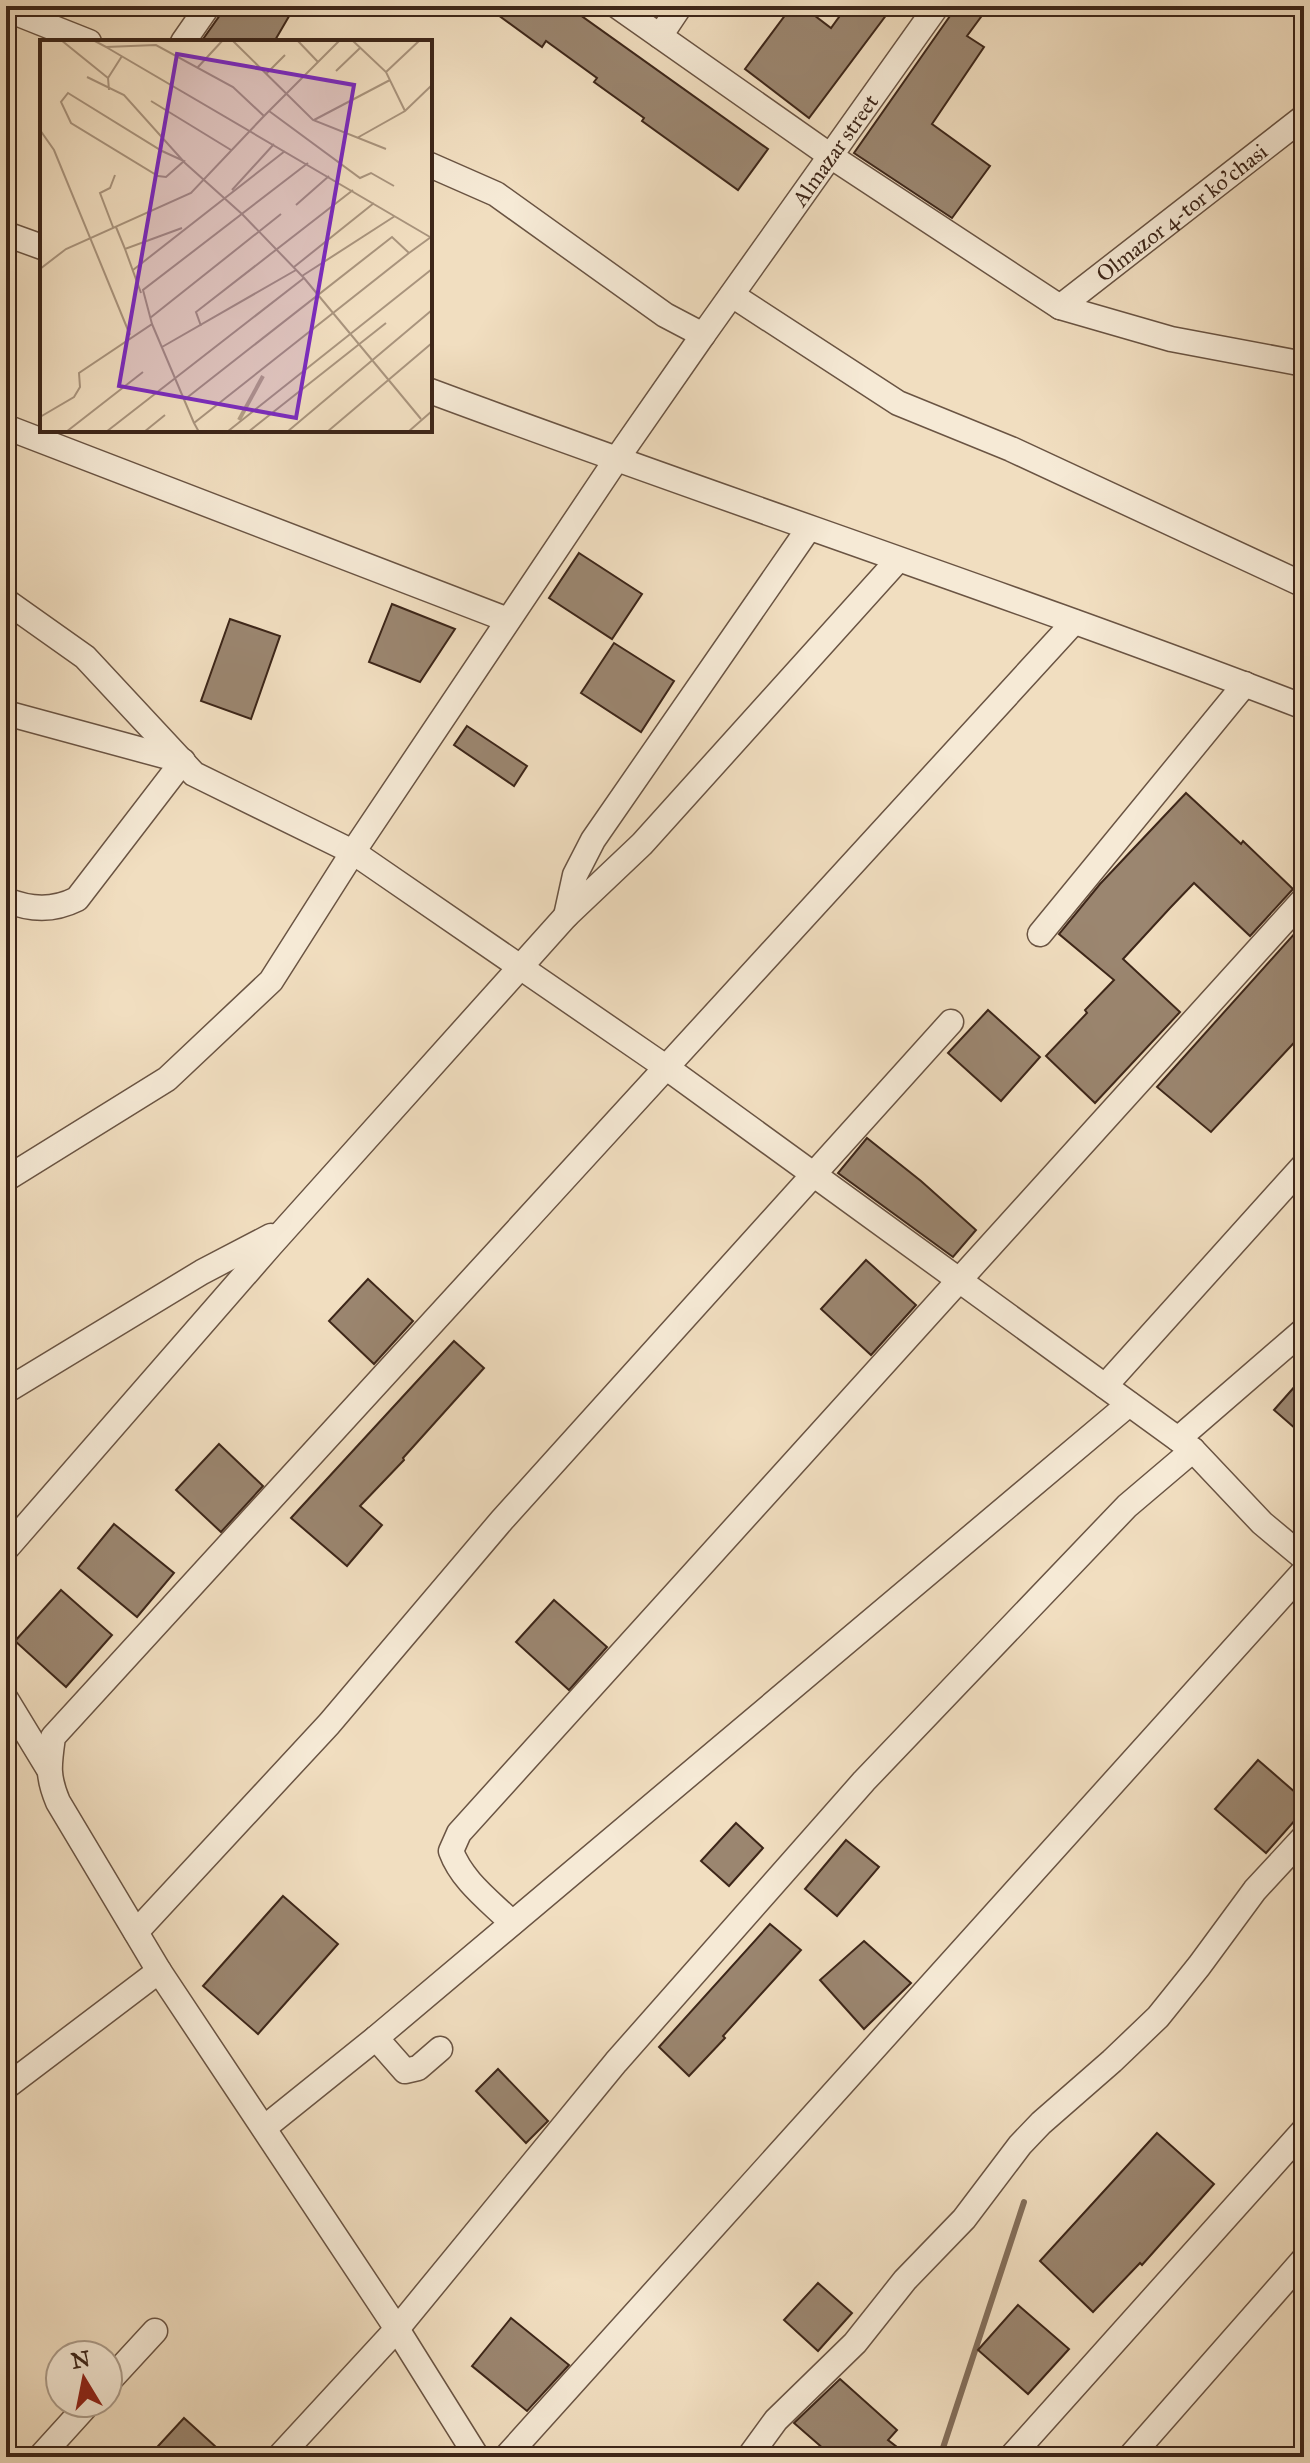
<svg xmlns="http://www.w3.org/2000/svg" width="1310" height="2463" font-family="'IM FELL Great Primer',serif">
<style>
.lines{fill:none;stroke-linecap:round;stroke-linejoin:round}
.stream{stroke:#846f5b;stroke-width:6}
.building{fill:#9b8670;stroke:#3d2619;stroke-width:2}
.minor-casing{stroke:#6a5443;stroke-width:27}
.minor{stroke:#f6ead6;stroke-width:24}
.labels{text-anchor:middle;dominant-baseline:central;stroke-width:6;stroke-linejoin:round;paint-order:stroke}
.street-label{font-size:22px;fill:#3d2619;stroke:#f6ead6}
.inset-river{fill:none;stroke:#b49f87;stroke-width:4}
.inset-road{fill:none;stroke:#a9947d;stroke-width:2}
.view{fill:#7b2cbf;fill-opacity:0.15;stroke:#7b2cbf;stroke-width:4}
.inset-edge{fill:none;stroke:#3d2619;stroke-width:4}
</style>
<rect width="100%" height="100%" fill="#f1dec0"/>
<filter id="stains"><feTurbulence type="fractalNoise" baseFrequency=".0025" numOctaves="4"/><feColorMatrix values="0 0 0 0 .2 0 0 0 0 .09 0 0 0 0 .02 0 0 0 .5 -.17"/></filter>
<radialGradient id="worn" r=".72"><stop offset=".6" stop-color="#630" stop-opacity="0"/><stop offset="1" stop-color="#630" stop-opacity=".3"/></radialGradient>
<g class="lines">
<path class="stream" d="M940,2457L1024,2202"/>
</g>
<g class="building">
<path d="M223,6H295L274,42H201L220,15Z"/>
<path d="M504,6H559L570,14L573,10L768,149L738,190L642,121L644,118L594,82L597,78L546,41L542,47L498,15Z"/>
<path d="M792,6H802L831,28L847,6H893L809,118L745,69Z"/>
<path d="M957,6H989L967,36L984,47L932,124L990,166L952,218L854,153Z"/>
<path d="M579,553L642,594L612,639L549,598Z"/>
<path d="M392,604L455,629L420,682L369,662Z"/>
<path d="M230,619L280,636L251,719L201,701Z"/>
<path d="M614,643L674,681L641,732L581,693Z"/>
<path d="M467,726L527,766L514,786L454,745Z"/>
<path d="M1186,793L1241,844L1243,841L1293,889L1250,936L1194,883L1170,908L1123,959L1180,1012L1095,1103L1046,1056L1087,1013L1085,1010L1114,980L1059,934L1100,884Z"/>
<path d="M1304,923V1032L1211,1132L1157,1087Z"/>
<path d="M988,1010L1040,1057L1001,1101L948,1053Z"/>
<path d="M867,1138L921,1181L976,1230L953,1257L838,1173Z"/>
<path d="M866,1260L916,1305L871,1355L821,1309Z"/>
<path d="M368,1279L413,1321L374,1364L329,1321Z"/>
<path d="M454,1341L484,1368L403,1458L404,1460L360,1506L382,1525L347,1566L291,1518Z"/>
<path d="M1304,1376V1436L1274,1410Z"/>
<path d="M219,1444L263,1486L221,1532L176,1490Z"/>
<path d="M114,1524L174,1573L137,1617L78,1568Z"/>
<path d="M61,1590L112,1635L66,1687L15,1641Z"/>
<path d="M554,1600L607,1647L569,1690L516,1642Z"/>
<path d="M1258,1760L1304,1800V1810L1266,1853L1215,1809Z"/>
<path d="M736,1823L763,1848L729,1886L701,1861Z"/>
<path d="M846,1840L879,1867L837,1916L805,1889Z"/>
<path d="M283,1896L338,1944L258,2034L203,1986Z"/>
<path d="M770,1924L801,1950L723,2036L725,2038L689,2076L659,2047Z"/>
<path d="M864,1941L911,1983L864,2029L820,1980Z"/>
<path d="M498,2069L548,2121L526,2143L476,2091Z"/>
<path d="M1157,2133L1214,2184L1142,2265L1140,2263L1093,2312L1040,2261Z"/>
<path d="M818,2283L852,2313L818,2351L784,2320Z"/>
<path d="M1018,2305L1069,2349L1028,2394L978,2350Z"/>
<path d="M511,2318L569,2365L527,2411L472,2366Z"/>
<path d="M840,2379L897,2430L888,2440L910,2457H833L794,2423Z"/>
<path d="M184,2418L227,2457H148Z"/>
</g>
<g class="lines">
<defs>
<g id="minor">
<path d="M617,6L832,157L1060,307L1171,339L1304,364"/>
<path d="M6,9L89,42"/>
<path d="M660,36L680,6"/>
<path d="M183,42L208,6"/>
<path id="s1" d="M430,165L496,194L665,315L703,335L937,6"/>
<path d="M6,234L42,247"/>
<path d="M732,295L898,403L1011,449L1304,585"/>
<path id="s2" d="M1060,307L1304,117"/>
<path d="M430,391C720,499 1015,596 1304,707"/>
<path d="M6,427L508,620"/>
<path d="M6,601L85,657L194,774L353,852L667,1068L1193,1450L1262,1523L1304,1558"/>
<path d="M6,713L183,761L77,899C53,911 31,910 6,900"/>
<path d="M566,916L575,875L593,840L809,528"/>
<path d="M1040,934L1245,684"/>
<path d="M6,1179L167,1079L271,981L353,852L616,460L703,335"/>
<path d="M1105,1386L1304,1165"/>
<path d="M6,1391L202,1272L271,1236"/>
<path d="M1178,1439L1304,1330"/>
<path d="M6,1549L270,1246L566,916L642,844L898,560"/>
<path d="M6,1699L48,1768"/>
<path d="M512,1923C490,1901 462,1881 451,1851L459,1833L1304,899"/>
<path d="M136,1932L329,1724L502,1520L951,1022"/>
<path d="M159,1971L397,2329L477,2457"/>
<path d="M376,2038L405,2071L418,2068L440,2049"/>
<path d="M6,2087L159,1971L58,1802C47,1776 49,1765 53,1737L1074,622"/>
<path d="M264,2128L376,2038L1129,1404"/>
<path d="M108,2382L155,2331"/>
<path d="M40,2457L89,2403"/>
<path d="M279,2457L397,2329L616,2062L864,1781L1127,1506L1193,1450"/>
<path d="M506,2457L1304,1571"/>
<path d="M749,2457L776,2420L855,2343L905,2280L964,2219L1020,2145L1041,2123L1112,2061L1158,2017L1199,1966L1255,1890L1304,1837"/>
<path d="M1011,2457L1304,2130"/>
<path d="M1130,2457L1304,2259"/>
</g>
</defs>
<use href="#minor" class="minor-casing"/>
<use href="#minor" class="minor"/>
</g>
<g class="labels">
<g class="street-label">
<text stroke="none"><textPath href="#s1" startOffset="550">Almazar street</textPath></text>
<text stroke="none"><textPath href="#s2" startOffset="154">Olmazor 4-tor ko'chasi</textPath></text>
</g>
</g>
<g transform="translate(40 40)">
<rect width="392" height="392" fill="#f1dec0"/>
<path class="inset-river" d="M199,380L223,336"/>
<path class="inset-road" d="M21,0L68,38L69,50M53,0L66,7L116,5L193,47L224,76L229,71M192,0L273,80L346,109M257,0L278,22M312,0L346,32L365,71M66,7L390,197M158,27L183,0M296,31L320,8M346,32L380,0M226,34L245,15M47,37L84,55L145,123L202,174L264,238L381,379M68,38L82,16M28,53L122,111L144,121L126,137L118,136L31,83L21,62ZM111,61L191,110M229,71L320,138L331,133L354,146M229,71L300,0M274,80L350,40M0,90L14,110L90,295M317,98L365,71L392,45M192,150L234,104M256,165L289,136M73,187L60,153L70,148L75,135M76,187L85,209L142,188M85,209L101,253M254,227L334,163M0,229L26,209L151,153L224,76M93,230L245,111M262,236L355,176M110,278L241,174M112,284L154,383M161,286L156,272L313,150M122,307L256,230M144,360L352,197L369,213L391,197M0,377L34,357L40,347L39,333L112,284L103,250L268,123M26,392L103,332M66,392L264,238M104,392L125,375M159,392L154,383L369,213M187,392L392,229M208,392L346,283M247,392L392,270M287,392L392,303M368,392L392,371"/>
<path class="view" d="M137,14L314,45L256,378L79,346Z"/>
<rect width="392" height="392" class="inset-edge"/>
</g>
<rect width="1310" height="2463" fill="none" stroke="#f1dec0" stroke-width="32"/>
<rect x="8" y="8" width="1294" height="2447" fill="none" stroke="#3d2619" stroke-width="4"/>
<rect x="16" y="16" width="1278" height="2431" fill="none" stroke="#3d2619" stroke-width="2"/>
<g transform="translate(84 2379) rotate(350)"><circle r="38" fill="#f6ead6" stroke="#ac9c8a" stroke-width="2"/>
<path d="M0-6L14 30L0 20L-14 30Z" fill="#8f2418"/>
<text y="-12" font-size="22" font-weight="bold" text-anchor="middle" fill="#3d2619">N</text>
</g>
<rect width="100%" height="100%" filter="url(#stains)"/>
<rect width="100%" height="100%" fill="url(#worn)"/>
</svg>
